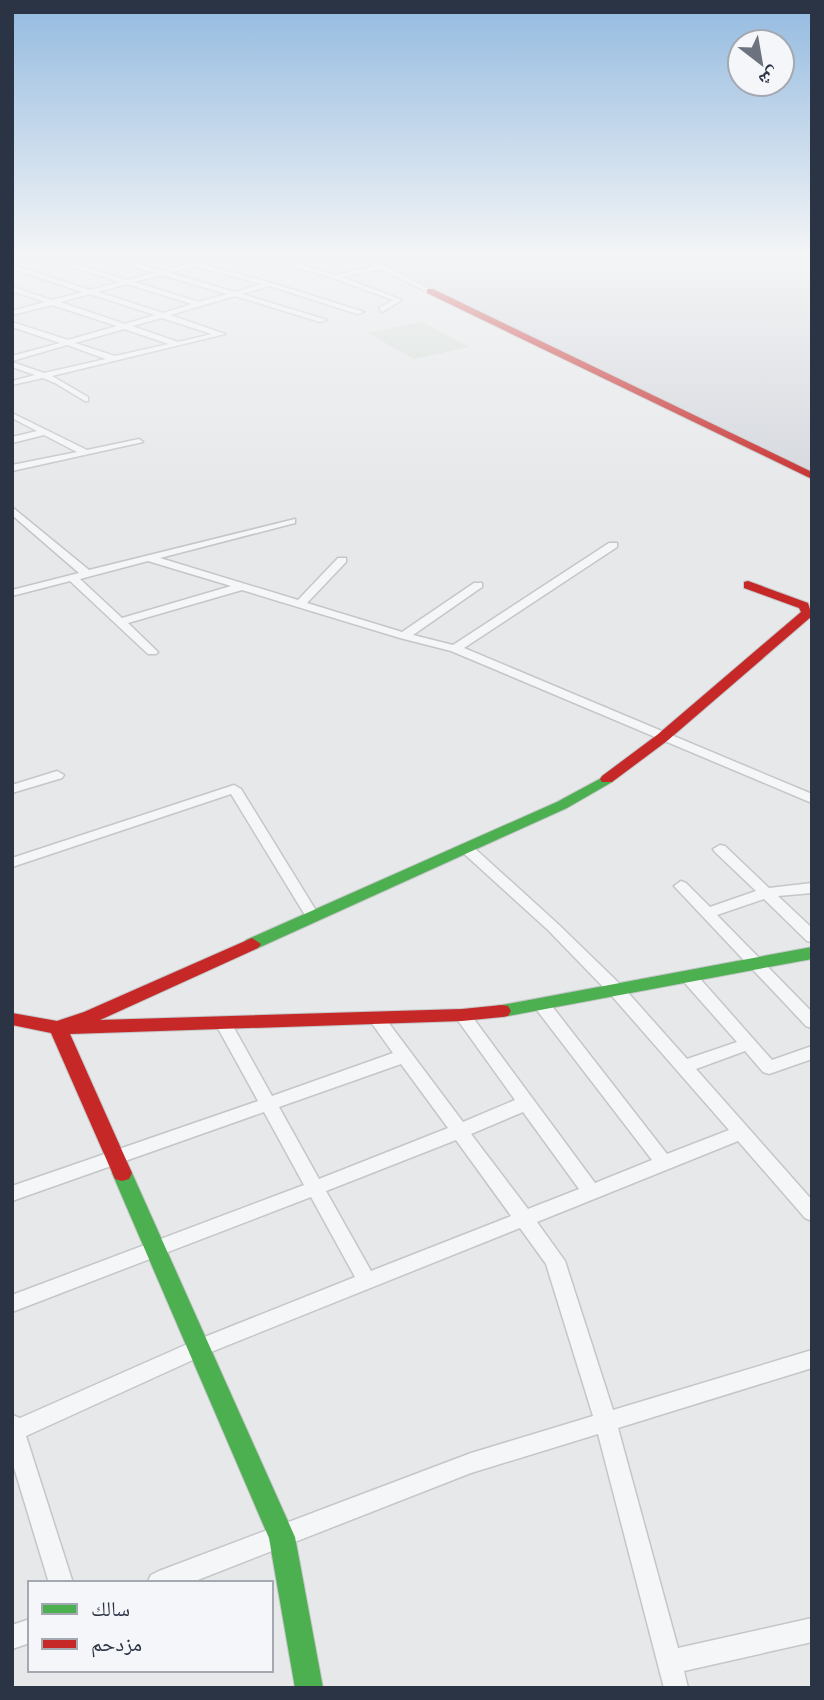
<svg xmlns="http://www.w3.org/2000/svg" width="824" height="1700" font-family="'Varela Round','Noto Naskh Arabic',sans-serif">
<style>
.built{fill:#d4d7dd}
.green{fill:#d6ded6}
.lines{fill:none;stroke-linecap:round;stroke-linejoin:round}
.taxiway{fill:#dadcde;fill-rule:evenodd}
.runway{fill:#dadcde;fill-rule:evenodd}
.street-casing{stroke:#c4c6c8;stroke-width:3}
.fast-casing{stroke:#c4c6c8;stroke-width:2}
.jam-casing{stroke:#c4c6c8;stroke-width:2}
.street{fill:#f5f6f7;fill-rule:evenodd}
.fast{fill:#4caf50;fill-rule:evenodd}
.jam{fill:#c62828;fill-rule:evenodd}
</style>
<rect width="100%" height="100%" fill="#e6e8ea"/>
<path class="built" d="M358,253H812V472Z"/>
<path class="green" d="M422,322L469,347L414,359L368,333Z"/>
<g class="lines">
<path class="taxiway" d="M688,253H702L705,258L717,259L707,254L731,253L735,260C724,269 708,268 695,265Z"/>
<path class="runway" d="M695,253H746L755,262L749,269C732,274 705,268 695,253Z"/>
<defs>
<g id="street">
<path d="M12,253H17L12,256Z"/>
<path d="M29,253C39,253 49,259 58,258C68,258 77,253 88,253L64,261L127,280L154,273L91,253H102L162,271L187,264L149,253C165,253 179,262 194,262C209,262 224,253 239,253L202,264L272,283L364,312L357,314L270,286L242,294L327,320L320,322L235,296L170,315L225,334L52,376L88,397V401H85L55,383L43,378L12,385V381L35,375L12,367V362L44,373L106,359L67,345L12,361V356L60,343L12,327V322L68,340L117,326L52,305L12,315V311L45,302L12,291V287L52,300L83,292L12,269V265L90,290L120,282ZM194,266L262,284L235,292L169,273ZM162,275L227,294L199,302L134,282ZM127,284L192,304L163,313L98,292ZM90,294L155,315L125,324L60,302ZM162,318L212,334L178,342L132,326ZM124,329L169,344L115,356L75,343Z"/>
<path d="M247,253C262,253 276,262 291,262C307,262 323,253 340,253L298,264L335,275L375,266L350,253H359L433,291L428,292L381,269L342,277L402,300L382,312L379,308L393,300L333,278Z"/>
<path d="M12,413L87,450L139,439L143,442L12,471V465L77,452L44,435L12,443V437L37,431L12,418Z"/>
<path d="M12,507L89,570L295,519V523L160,558L298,600L338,558H346V562L307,603L402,632L474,583H482V587L413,635L453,645L609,543H617V547L464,648L812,794V803L451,651L400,638L242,590L128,623L158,652L156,654H148L70,581L12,596V590L79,573L12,515ZM148,561L231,586L122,618L80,579Z"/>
<path d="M57,771L64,775L62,778L12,793V785Z"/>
<path d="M234,785L241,789L320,917L318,920H308L231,794L12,867V858Z"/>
<path d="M466,844L471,845L558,924L623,987L687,1059L737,1042L683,981L681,977L683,973H695L772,1060L812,1046V1059L769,1074L763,1072L745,1051L696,1069L812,1200V1221L805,1218L738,1141L537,1222L565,1261L613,1410L812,1350V1368L618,1428L678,1648L812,1618V1642L684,1671L688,1688H664L598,1434L471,1473L190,1583H147L151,1575L159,1571L471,1453L593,1416L546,1264L520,1228L206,1354L26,1436L73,1583H49L12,1461V1415L20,1418L192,1342L355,1277L311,1197L12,1312V1295L304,1185L264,1112L12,1201V1186L258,1101L215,1023L217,1019H229L272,1096L393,1053L368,1018L370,1014H382L463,1122L515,1100L454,1015L456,1011H468L595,1183L652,1160L536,1009L534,1005L536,1001H548L667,1154L729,1130L611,995L548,930L461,851L459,848L461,845ZM401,1064L448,1128L319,1179L279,1107ZM523,1112L579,1189L528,1209L471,1134ZM456,1140L511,1216L371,1271L326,1191Z"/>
<path d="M720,845L725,846L769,888L812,883V893L778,896L812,928V942L807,941L764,899L717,915L812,1012V1028L806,1026L674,886L681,881L686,883L710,907L756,891L715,852L713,849Z"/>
<path d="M30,1619V1643L12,1649V1625Z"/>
</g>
<g id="fast">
<path d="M607,775L614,779L612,782L567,808L258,948L252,950L243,944L246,940L557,802Z"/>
<path d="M812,947V959L502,1017L496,1016L493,1011L496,1006L502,1005Z"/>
<path d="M122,1165L129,1167L132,1173L295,1537L323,1688H295L269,1538L112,1173L115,1167Z"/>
</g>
<g id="jam">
<path d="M427,289H433L812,472V479L427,293Z"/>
<path d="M748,581L808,603L812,616L667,741L612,782H602L600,779L602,776L657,735L801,612L799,608L744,588V582Z"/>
<path d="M252,938L261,944L258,948L100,1020L462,1009L502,1005L508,1006L511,1011L508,1016L502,1017L462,1021L70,1034L132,1173L129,1179L122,1181L115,1179L51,1033L12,1025V1013L57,1021L84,1012Z"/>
</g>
</defs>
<use href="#street" class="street-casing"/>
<use href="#fast" class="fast-casing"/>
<use href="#jam" class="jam-casing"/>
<use href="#street" class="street"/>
<use href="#fast" class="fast"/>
<use href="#jam" class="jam"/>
</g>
<linearGradient id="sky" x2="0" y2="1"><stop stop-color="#93bae0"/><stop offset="0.52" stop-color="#f4f5f6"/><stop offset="1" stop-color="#f4f5f6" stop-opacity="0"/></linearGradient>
<rect width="824" height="491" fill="url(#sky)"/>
<rect width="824" height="1700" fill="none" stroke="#2b3445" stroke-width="28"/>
<rect x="28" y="1581" width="245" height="91" fill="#f4f6f9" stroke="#a4a8b1" stroke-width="2"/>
<rect x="42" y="1604" width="35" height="10" fill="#4caf50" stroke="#a4a8b1" stroke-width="2"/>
<text x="91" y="1616" font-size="21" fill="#2b3445">سالك</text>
<rect x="42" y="1639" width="35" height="10" fill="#c62828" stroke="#a4a8b1" stroke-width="2"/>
<text x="91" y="1651" font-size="21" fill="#2b3445">مزدحم</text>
<g transform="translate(761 63) rotate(149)"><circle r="33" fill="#f4f6f9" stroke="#a4a8b1" stroke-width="2"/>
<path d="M0-5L12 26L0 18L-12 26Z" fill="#6c737f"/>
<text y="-10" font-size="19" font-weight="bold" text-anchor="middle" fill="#2b3445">ش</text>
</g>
</svg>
